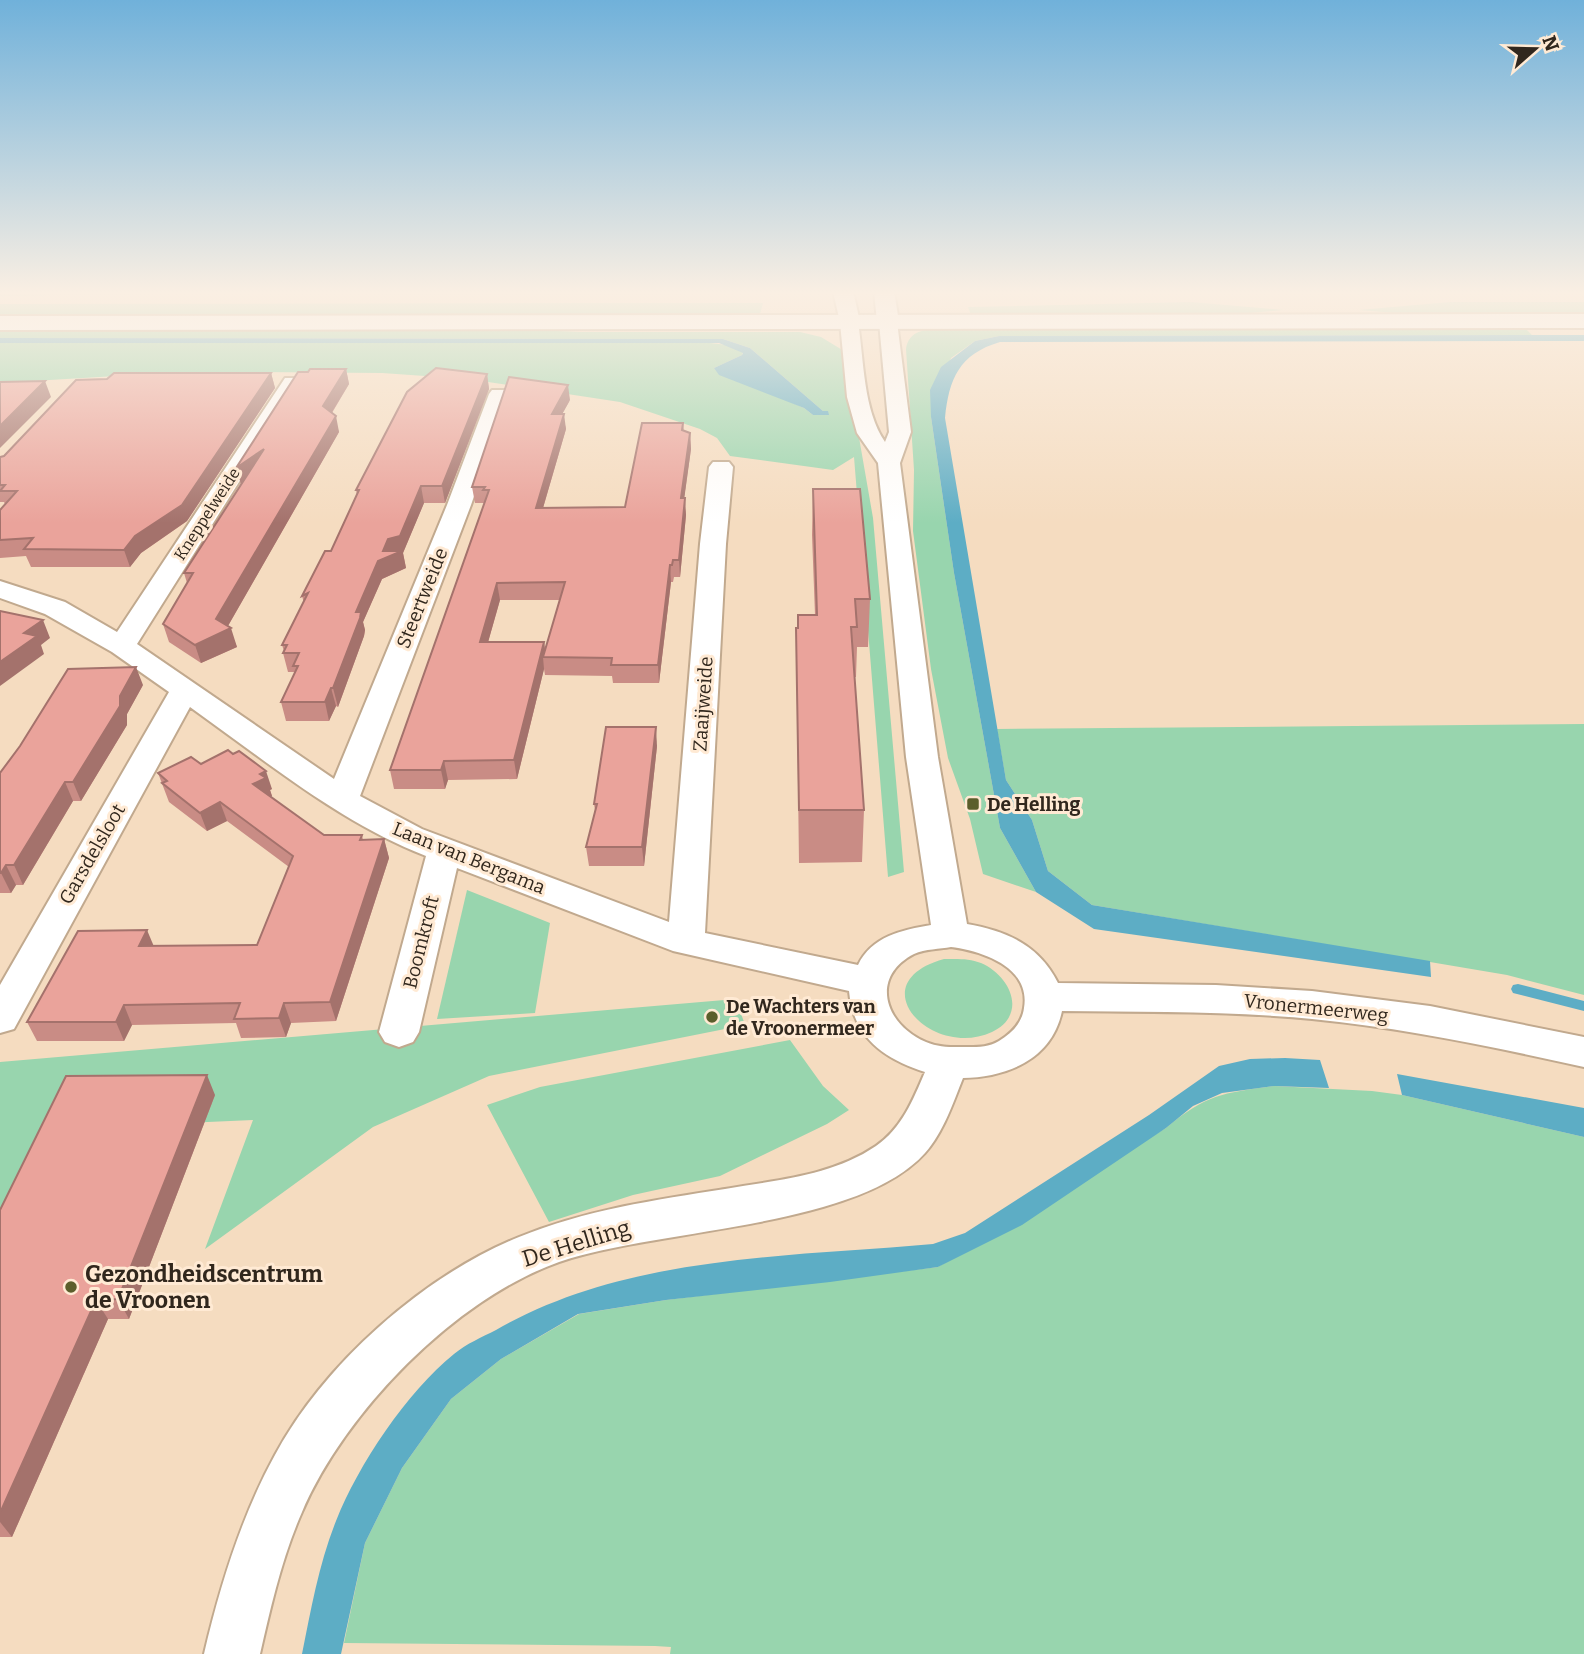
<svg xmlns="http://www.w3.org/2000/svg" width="1584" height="1654" font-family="Bitter,serif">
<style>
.green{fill:#98d5ae}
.water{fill:#5dadc5}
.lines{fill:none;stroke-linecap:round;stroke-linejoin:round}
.stream{fill:#5dadc5;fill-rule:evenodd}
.street-casing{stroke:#c1a98e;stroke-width:4}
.secondary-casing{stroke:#c1a98e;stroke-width:4}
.primary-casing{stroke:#c1a98e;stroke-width:4}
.street{fill:#fff;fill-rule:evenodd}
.secondary{fill:#fff;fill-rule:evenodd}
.primary{fill:#fff;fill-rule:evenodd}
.wall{fill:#c98c85;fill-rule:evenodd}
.shaded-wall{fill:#a4726c}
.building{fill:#eaa39b;stroke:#a4726c;stroke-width:2}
.poi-dot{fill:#5b5e2b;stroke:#ffead4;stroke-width:2.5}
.labels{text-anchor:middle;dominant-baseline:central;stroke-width:6;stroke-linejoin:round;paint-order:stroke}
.far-street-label{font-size:16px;fill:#31271d;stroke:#ffead4}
.street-label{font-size:19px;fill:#31271d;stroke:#ffead4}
.poi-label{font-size:19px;font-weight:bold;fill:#31271d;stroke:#ffead4;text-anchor:start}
.near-street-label{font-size:23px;fill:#31271d;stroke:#ffead4}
.near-poi-label{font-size:23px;font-weight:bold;fill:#31271d;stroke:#ffead4;text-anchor:start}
</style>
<rect width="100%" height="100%" fill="#f5dcc0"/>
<g class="green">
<path d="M0,291H684L682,295H407L307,292L0,296Z"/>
<path d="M1280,291H1584V293Z"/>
<path d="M1191,302L1283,310L1204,317L972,318L968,307Z"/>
<path d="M1450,302H1584V316L1445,317L1359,310Z"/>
<path d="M763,303L760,314L0,318V304Z"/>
<path d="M1261,326L1338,330L1525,328L1532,335L999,336L975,341L951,358L931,417L954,573L1000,828L1036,892L983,874L970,819L948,758L931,669L913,531L914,470L906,349C909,332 920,331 936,328Z"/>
<path d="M456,327L581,332H800L821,337L844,351L873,518L904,872L888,877L854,457L833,470L730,456L717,438L700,429L620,402L468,379L382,373L257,372L116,376L0,383V343L702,342L727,345L743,352L742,355L714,368L804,408L813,415L828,411H823L750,348L723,339L0,338V328Z"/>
<path d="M1584,724V995L1507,975L1092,905L1048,871L1032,820L1006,780L997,729Z"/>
<path d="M467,890L550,923L535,1013L437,1019Z"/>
<path d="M944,959C956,959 969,958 981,963C1011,976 1028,1015 992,1032C932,1060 858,983 944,959Z"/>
<path d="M736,999L745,1025L489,1076L373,1127L205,1249L253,1120L72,1128L0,1282V1062Z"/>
<path d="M790,1040L823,1086L849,1110L827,1124L720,1176L633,1195L549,1222L487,1105L540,1087Z"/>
<path d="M1274,1086L1372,1091L1402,1095L1584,1137V1654H670L671,1647L655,1646L344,1643L365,1543L402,1468L451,1399L501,1359L579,1314L666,1300L938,1267L1166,1128C1207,1094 1223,1093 1274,1086Z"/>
</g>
<g class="water">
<path d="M1584,335V341L1000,342C959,354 949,379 945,418L1006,780L1032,820L1048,871L1092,905L1430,961L1431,977L1094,929L1036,892L1000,828L954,573L931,417L930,390L941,367L975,341L999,336Z"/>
<path d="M0,338L723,339L750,348L823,411H828L829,415H813L804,408L719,375L714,368L742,355L743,353L719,343H0Z"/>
<path d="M1285,1058L1320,1060L1329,1088L1274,1086L1222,1093L1193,1106L1166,1128L1022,1225L938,1267L830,1282L666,1300L578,1314L501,1359L451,1399L402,1468L365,1543L341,1654H302C311,1610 319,1563 336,1521C358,1465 407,1392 454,1354C466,1344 482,1337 496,1330C626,1255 787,1257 933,1244L965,1233L1149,1115L1219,1066L1250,1059Z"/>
<path d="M1397,1074L1584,1108V1137L1402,1095Z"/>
</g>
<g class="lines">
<path class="stream" d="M1518,984L1584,1001V1011L1513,993L1511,989L1513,985Z"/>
<defs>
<path id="street" d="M849,316L858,322C864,360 863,410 885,442L889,432L879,322L888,316L897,322L911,432L900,463L938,757L967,924C1007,931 1039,945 1058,983L1216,985L1312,991L1430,1006L1584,1037V1067C1494,1047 1404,1028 1312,1019C1229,1011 1145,1012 1062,1011C1052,1059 1008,1077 963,1078C953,1103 943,1133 925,1153C857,1229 657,1228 559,1262C455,1299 345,1412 302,1512C282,1557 271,1606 260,1654H204C220,1586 241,1517 275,1455C324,1364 423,1276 519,1237C585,1210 655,1200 725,1189C776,1180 832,1176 876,1146C902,1128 913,1100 925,1072C884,1059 853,1037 849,991L673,951L457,868L419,1032L413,1042L399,1047L385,1042L379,1032L426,856C339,822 266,761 190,707L14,1029L0,1033V985L169,692L112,652L45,614L0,598V581L65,602L117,632L285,378H299L302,382L137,644L334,779L447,505L489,394L492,390H506L509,394L471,505L360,796L422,829L669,922L700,544L709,467L713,462H729L733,467L726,544L705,933L858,965C872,936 902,930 931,925L906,757L878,463L857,433L847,397L840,322ZM951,947C982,951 1031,967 1024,1008C1022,1023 1012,1033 999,1041C989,1047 980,1047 968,1047C953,1047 940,1048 926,1042C885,1025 869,977 914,954C925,949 940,949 951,947Z"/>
<g id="secondary">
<path d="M833,291H853L860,322L857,327H841Z"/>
<path d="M874,291H894L899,322L896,327H880L877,322Z"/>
</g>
<path id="primary" d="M1584,314V328L0,330V316Z"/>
</defs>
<use href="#street" class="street-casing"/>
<use href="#secondary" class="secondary-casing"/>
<use href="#primary" class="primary-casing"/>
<use href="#street" class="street"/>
<use href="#secondary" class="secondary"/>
<use href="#primary" class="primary"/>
</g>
<g class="wall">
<path d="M346,369L349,384L332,413L339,432L228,626L237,647L201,663L169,642L163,624L187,583L184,573L241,484L236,468Z"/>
<path d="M271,373L275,388L187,521L141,553L130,567H31L26,556L0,558V510L5,504L4,502H0V457Z"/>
<path d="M487,374L489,389L445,503H424L403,553L406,568L382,579L363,622L365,630L364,636L338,707L336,706L329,721H286L281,702L295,674L294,672H288L283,653L284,651L282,645L304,603L302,596L331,551L357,495L356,490Z"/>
<path d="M570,400L562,414L566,429L543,508L625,507L683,423L684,431L690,433L691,449L684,498L686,515L680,577H674L673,582H671L659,683H613L612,676L545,675L544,669L517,779L448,780L445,789H394L390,770L485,503H475L472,487ZM500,600H560L545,649L544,642H488Z"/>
<path d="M813,489L870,599L868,647H857L856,677H854L864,810L862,862L799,863L796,628H798L815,615L812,535Z"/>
<path d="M143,685L127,714V725L81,801H73L23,885H16L11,893H0V773Z"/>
<path d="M657,746L644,866H589L586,847L595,810L594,804Z"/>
<path d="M233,754L272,789L270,790L272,796L270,797L324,835H362L363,840L384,839L389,858L336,1021L291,1023L286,1037L241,1038L236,1023L132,1025L124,1041H37L27,1022L153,946L257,945L289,867L227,821L207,831L169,802L158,773L201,764Z"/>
<path d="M215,1095L129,1319H108L12,1537H0V1210Z"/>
</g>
<g class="shaded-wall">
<path d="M346,369L349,384L326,422L323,406Z"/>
<path d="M271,373L275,388L187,521L141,553L130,567L124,550Z"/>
<path d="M487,374L489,389L445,503L442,486Z"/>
<path d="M45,381L51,397L0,448V426Z"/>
<path d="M568,385L570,400L554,429L552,414Z"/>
<path d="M564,414L566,429L538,525L536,508Z"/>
<path d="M336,416L339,432L225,631L231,628L237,647L201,663L195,645L216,619Z"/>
<path d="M690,433L691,449L682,515L681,498Z"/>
<path d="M264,449L241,484L236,468Z"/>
<path d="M421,486L424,503L403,553L406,568L382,579L363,622L365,630L364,636L338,707L333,688L356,612L388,539Z"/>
<path d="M685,498L686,515L680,577L679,560Z"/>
<path d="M670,565L671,582L659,683L658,665Z"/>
<path d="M497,583L500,600L483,660L480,642Z"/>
<path d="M43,620L50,638L41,645L44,654L0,686V662L24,633Z"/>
<path d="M544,642L546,657H543L544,669L517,779L514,760Z"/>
<path d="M136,667L143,685L127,714V725L81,801L73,782Z"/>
<path d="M331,688L336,706L329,721L325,702Z"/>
<path d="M656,727L657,746L644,866L642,847Z"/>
<path d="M444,761L448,780L445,789L441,770Z"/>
<path d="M266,771L272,789L270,790L272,796L259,803L253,784L260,774Z"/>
<path d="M65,782L73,801L23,885L14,865Z"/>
<path d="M220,802L227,821L207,831L200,813Z"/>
<path d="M384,839L389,858L336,1021L330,1002Z"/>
<path d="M6,865L16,885L11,893L1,873Z"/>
<path d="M147,930L155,949L139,946Z"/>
<path d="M284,1003L291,1023L286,1037L279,1018Z"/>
<path d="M124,1005L132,1025L124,1041L116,1022Z"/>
<path d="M207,1075L215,1095L129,1319L118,1299Z"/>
<path d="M96,1300L108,1319L12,1537L0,1522V1513Z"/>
</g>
<g class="building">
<path d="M436,368L487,374L442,486H421L400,536L388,539L383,551H402L378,561L356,612H361L360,618L333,688H331L325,702H281L298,666H293L299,653H283L287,645H282L308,593L302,596L325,551H331L359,490H356L407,392Z"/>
<path d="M310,369H346L323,406L336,416L216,619L231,628L195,645L163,624L193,573H184L264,449L236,468L298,372H308Z"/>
<path d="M114,373H271L182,505L135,536L124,550L24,549L33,538L0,540V510L17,491H0L5,485H0V457L4,456L76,380L107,379Z"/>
<path d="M509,377L568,385L552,414H564L536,508L625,507L642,423H683L682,430L690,433L681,498H685L679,560H673L672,565H670L658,665H611L612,658L543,657L565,582L497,583L480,642H544L514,760L444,761L441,770H390L489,490H483L485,487H472Z"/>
<path d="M45,381L0,426V382Z"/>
<path d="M813,489H860L870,599H855L857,627H851L864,810H799L796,628H798V615H817Z"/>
<path d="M0,611L43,620L24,633L37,636L0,662Z"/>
<path d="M136,667L120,696V706L73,782H65L14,865H6L1,873H0V773L20,746L68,669Z"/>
<path d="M606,727H656L642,847H586L597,804H594Z"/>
<path d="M228,750L233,754L239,751L266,771L260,774L266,778L253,784L324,835H362L360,840L384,839L330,1002L284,1003L279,1018L234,1019L240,1003L124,1005L116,1022H27L78,931L147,930L139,946L257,945L293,856L220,802L200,813L162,783L167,781L158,773L191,757L201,764Z"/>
<path d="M207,1075L118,1299L96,1300L0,1513V1210L66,1076Z"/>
</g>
<linearGradient id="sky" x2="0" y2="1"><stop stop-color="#70b1da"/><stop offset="0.56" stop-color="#faefe3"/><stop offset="1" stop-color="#faefe3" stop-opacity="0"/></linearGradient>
<rect width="1584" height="523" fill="url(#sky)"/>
<g class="poi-dot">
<rect x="966" y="797" width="14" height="14" rx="3.5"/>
<circle cx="712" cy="1017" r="7"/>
<circle cx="71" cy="1287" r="7"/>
</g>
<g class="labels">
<g class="far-street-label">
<text transform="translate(207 514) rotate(-57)">Kneppelweide</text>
</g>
<g class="street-label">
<text transform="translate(422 598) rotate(-68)">Steertweide</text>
<text transform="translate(703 704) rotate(-86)">Zaaijweide</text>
<text transform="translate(92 854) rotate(-60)">Garsdelsloot</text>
<text transform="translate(469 858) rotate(22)">Laan van Bergama</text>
<text transform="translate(421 942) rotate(-76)">Boomkroft</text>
<text transform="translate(1316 1008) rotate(6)">Vronermeerweg</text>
</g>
<g class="poi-label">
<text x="987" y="804">De Helling</text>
<text x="726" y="1006">De Wachters van<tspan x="726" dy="22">de Vroonermeer</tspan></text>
</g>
<g class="near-street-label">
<text transform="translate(576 1243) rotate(-17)">De Helling</text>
</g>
<g class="near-poi-label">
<text x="85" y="1274">Gezondheidscentrum<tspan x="85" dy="26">de Vroonen</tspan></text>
</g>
</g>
<g transform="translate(1535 49) rotate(70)" stroke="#ffead4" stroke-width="5" paint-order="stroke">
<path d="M0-5L12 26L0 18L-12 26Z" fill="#31271d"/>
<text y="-10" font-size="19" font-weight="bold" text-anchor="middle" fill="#31271d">N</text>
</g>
</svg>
